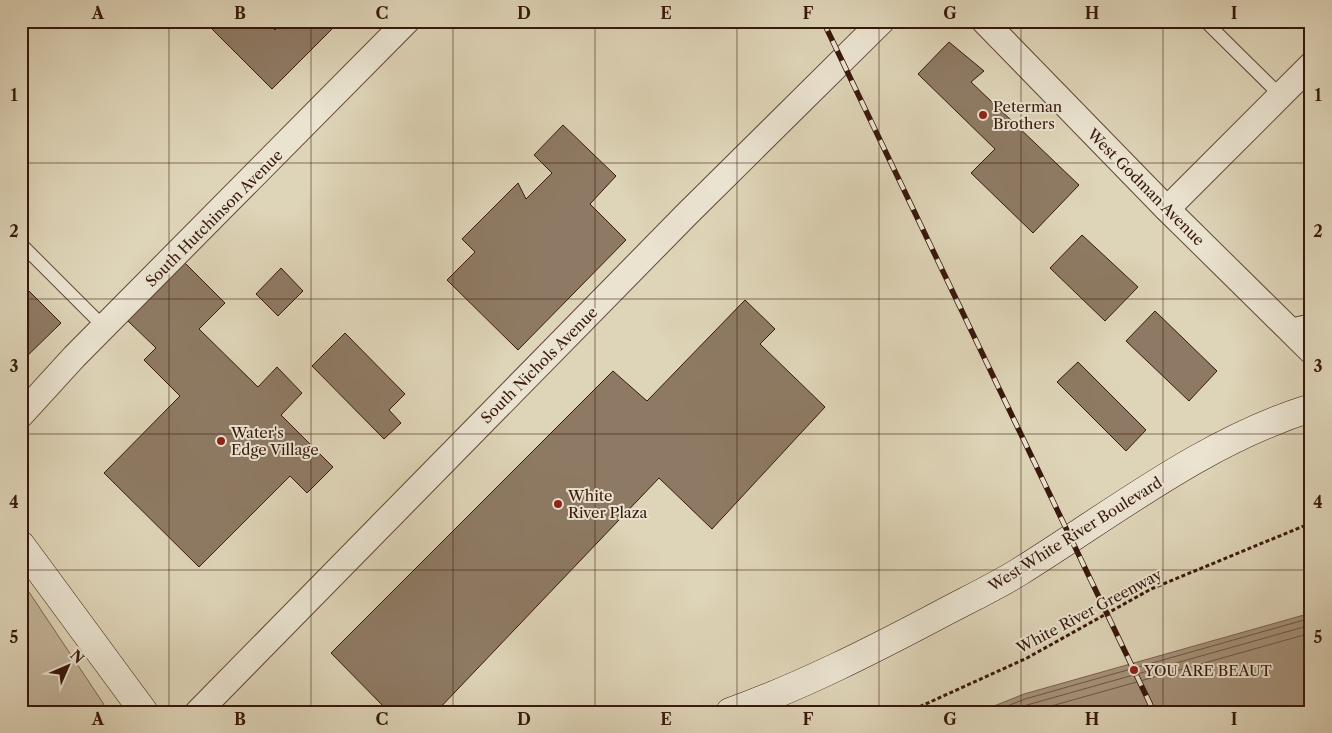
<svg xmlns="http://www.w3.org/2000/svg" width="1332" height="733" font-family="'Libre Caslon Text',serif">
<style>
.green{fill:#c2b49a;stroke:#7d6652}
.water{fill:#a6947d;stroke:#7a624f}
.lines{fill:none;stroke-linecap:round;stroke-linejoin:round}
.shore{stroke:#6f5644;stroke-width:1}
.building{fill:#8e7a64;stroke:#38180b}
.lane-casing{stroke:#624736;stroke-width:14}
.street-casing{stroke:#624736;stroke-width:27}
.secondary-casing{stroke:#38180b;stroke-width:29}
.path{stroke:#38180b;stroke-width:3;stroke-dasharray:4 2.5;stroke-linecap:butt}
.lane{stroke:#eae3d0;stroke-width:12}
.street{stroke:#eae3d0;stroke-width:25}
.secondary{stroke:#eae3d0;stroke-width:28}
.rail-casing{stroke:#38180b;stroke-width:5.5}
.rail{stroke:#eae3d0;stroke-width:4;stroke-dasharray:11;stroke-linecap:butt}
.grid{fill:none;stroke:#38180b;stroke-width:1;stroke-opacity:0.55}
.poi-dot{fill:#8f2418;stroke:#eae3d0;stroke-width:2}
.labels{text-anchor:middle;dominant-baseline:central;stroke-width:4;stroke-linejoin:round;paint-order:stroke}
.poi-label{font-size:15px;fill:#38180b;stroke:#eae3d0;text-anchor:start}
.street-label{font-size:15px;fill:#38180b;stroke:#eae3d0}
.neatline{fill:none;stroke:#38180b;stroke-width:2}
.grid-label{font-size:16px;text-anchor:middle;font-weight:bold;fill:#38180b}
</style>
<rect width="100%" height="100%" fill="#ded4b7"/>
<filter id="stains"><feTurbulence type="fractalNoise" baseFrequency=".004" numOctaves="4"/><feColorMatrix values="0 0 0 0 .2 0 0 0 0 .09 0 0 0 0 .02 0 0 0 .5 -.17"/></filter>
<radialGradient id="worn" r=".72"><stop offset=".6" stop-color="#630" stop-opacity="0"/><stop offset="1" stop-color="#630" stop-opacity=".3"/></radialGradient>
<path class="green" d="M21,580L103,703L107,712H21Z"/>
<path class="water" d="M1311,613V712H979L1024,694Z"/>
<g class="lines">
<g class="shore">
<path d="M992,712L1025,699L1311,618"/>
<path d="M1009,712L1027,705L1311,625"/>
<path d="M1030,712L1311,633"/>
</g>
</g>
<g class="building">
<path d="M204,21H266L275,30L283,21H324L332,29L272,89Z"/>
<path d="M949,42L984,71L971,82L1079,185L1033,233L971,173L995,149L918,74Z"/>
<path d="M563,125L616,176L590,204L626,240L518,350L447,280L475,252L462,239L518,183L526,199L552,173L534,155Z"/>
<path d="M1082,235L1138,287L1105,321L1050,268Z"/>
<path d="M185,263L225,303L199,329L258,387L277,367L302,393L281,415L333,467L307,493L290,476L199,567L104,473L180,396L144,360L156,348L128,321Z"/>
<path d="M281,268L303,291L278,316L256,294Z"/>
<path d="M21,283L61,323L21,362Z"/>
<path d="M745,300L775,329L760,344L825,407L712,529L659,478L436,712H389L331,653L613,371L647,401Z"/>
<path d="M1155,311L1217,371L1189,401L1126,341Z"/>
<path d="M345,333L405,394L389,410L401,423L384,439L312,366Z"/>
<path d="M1078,362L1146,430L1126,451L1057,382Z"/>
</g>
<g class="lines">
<defs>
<g id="lane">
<path d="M1205,21L1280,95"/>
<path d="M21,244L104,327"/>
<path d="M1285,326L1311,320"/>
</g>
<g id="street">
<path d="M984,21L1167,209L1311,351"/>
<path d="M1167,209L1311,65"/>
<path d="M21,415L74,357L407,21"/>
<path d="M198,712L687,214L882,21"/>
</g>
<g id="secondary">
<path d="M21,545L144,712"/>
<path d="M730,712C802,686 871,651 939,615C965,601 993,588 1019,572C1114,513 1203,442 1311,408"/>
</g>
</defs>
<use href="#lane" class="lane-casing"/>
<use href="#street" class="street-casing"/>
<use href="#secondary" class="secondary-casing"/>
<path class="path" d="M908,712L1027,658L1151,589L1311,523"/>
<use href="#lane" class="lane"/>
<use href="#street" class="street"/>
<use href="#secondary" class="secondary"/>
<defs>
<path id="rail" d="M823,21L1154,712"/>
</defs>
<use href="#rail" class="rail-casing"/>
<use href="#rail" class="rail"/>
</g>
<path class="grid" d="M169,21V712M311,21V712M453,21V712M595,21V712M737,21V712M879,21V712M1021,21V712M1163,21V712M21,163H1311M21,299H1311M21,434H1311M21,570H1311"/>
<g class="poi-dot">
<circle cx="983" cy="115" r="5"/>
<circle cx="221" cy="441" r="5"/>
<circle cx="558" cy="504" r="5"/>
<circle cx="1134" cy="670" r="5"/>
</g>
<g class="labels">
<g class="poi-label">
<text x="993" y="106">Peterman<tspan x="993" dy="17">Brothers</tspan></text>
<text x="231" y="432">Water's<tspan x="231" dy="17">Edge Village</tspan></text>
<text x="568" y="495">White<tspan x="568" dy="17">River Plaza</tspan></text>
<text x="1144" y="670">YOU ARE BEAUT</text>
</g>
<g class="street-label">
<text transform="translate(1146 187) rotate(45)">West Godman Avenue</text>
<text transform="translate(214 218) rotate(-45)">South Hutchinson Avenue</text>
<text transform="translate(539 365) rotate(-45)">South Nichols Avenue</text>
<text transform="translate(1075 534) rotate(-32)">West White River Boulevard</text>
<text transform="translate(1089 611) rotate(-28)">White River Greenway</text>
</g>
</g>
<rect width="1332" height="733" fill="none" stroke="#ded4b7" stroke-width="55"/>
<g transform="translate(68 666) rotate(45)" stroke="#eae3d0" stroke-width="4" paint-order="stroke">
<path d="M0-4L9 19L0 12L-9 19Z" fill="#38180b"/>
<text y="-8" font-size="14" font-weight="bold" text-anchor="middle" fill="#38180b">N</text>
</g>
<rect x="28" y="28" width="1276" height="678" class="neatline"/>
<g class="grid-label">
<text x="98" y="19">A</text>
<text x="240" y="19">B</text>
<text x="382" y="19">C</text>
<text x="524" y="19">D</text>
<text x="666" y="19">E</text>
<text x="808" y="19">F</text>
<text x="950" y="19">G</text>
<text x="1092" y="19">H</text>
<text x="1234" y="19">I</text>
<text x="14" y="101">1</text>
<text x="1318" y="101">1</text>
<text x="14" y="237">2</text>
<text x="1318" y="237">2</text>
<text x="14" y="372">3</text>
<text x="1318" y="372">3</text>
<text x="14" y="508">4</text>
<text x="1318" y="508">4</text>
<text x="14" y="643">5</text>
<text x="1318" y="643">5</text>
<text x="98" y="725">A</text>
<text x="240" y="725">B</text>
<text x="382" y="725">C</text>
<text x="524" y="725">D</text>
<text x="666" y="725">E</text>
<text x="808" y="725">F</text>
<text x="950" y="725">G</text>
<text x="1092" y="725">H</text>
<text x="1234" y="725">I</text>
</g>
<rect width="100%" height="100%" filter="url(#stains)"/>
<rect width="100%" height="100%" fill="url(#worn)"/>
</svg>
